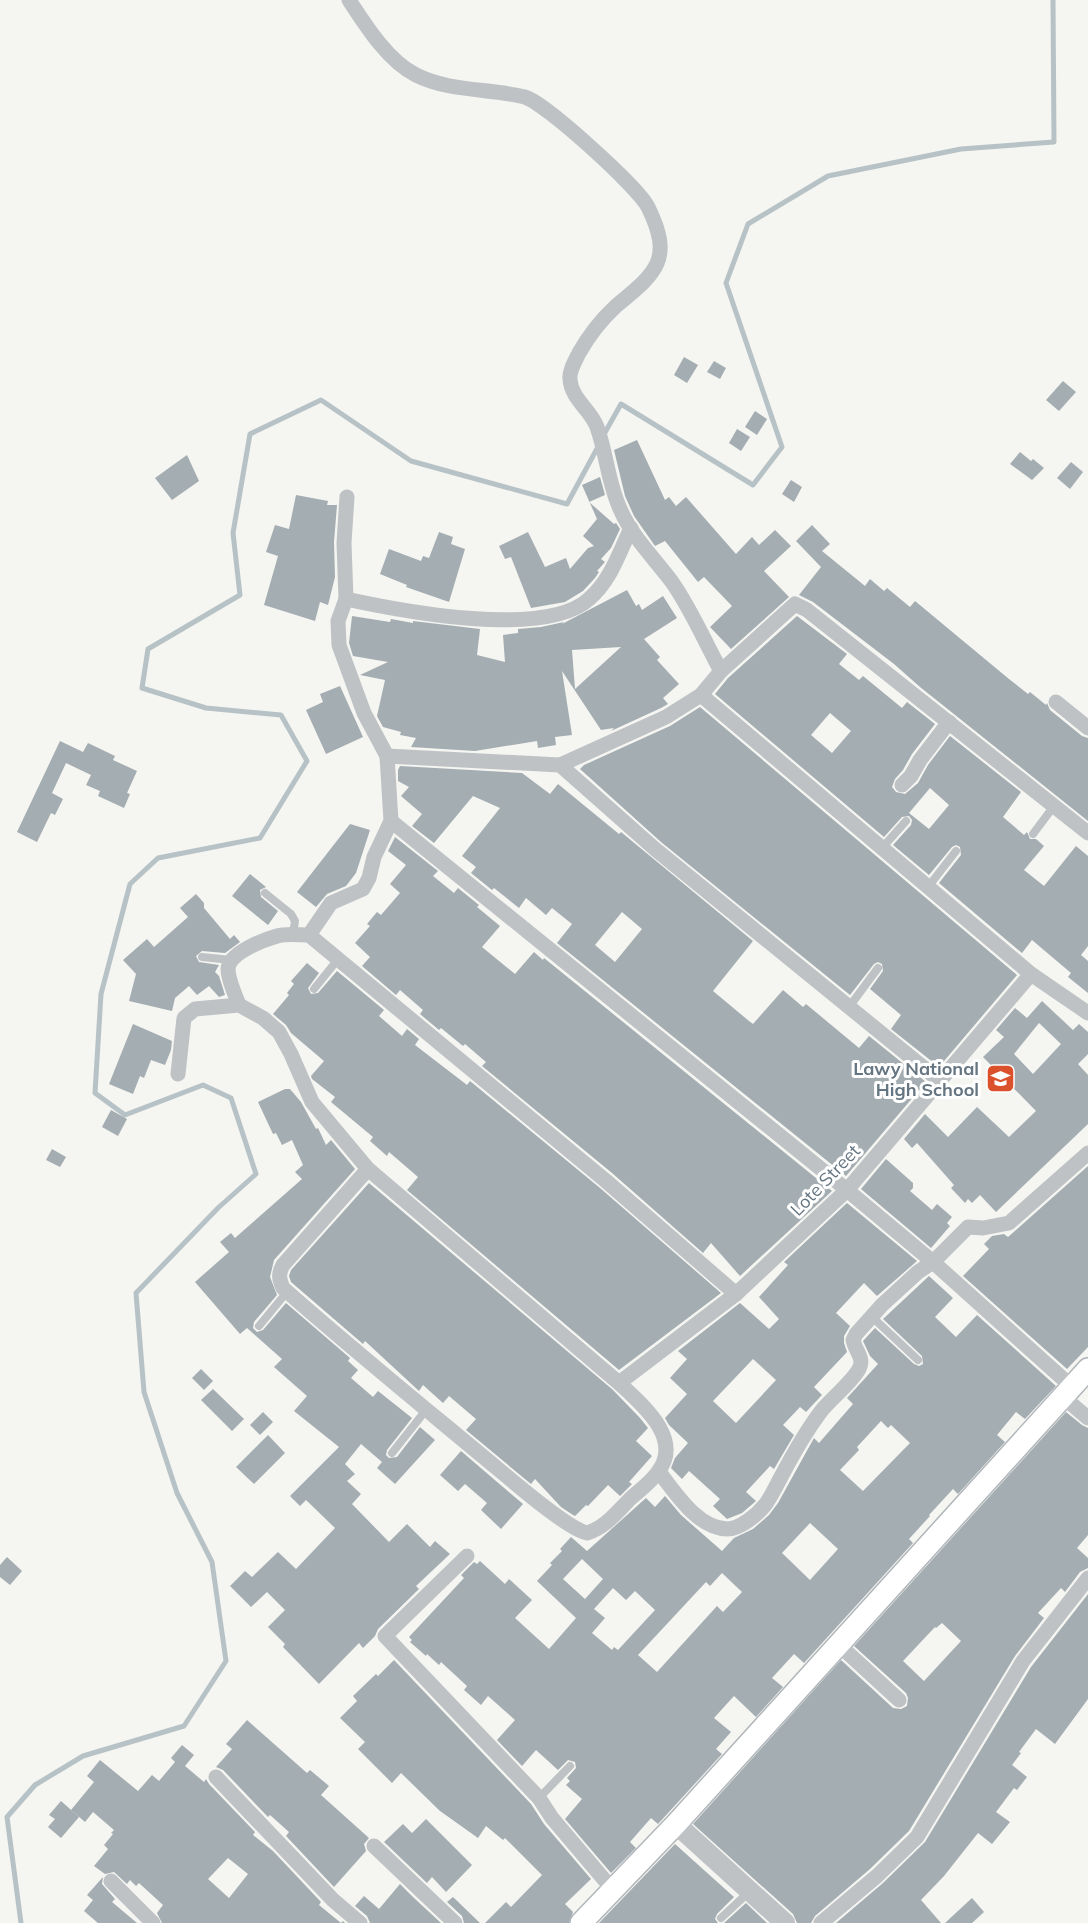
<svg xmlns="http://www.w3.org/2000/svg" width="1088" height="1923" font-family="Mulish,sans-serif">
<style>
.lines{fill:none;stroke-linecap:round;stroke-linejoin:round}
.stream{stroke:#b7c2c6;stroke-width:5}
.building{fill:#a4adb2;fill-rule:evenodd}
.secondary-casing{stroke:#b0b6ba;stroke-width:24}
.service{stroke:#bec2c5;stroke-width:8}
.minor{stroke:#bec2c5;stroke-width:15}
.tertiary{stroke:#bec2c5;stroke-width:20}
.secondary{stroke:#fff;stroke-width:21}
.labels{text-anchor:middle;dominant-baseline:central;stroke-width:6;stroke-linejoin:round;paint-order:stroke}
.poi-label{font-size:18px;font-weight:bold;fill:#657581;stroke:#fff;text-anchor:end}
.street-label{font-size:18px;fill:#657581;stroke:#fff}
</style>
<rect width="100%" height="100%" fill="#f5f5f1"/>
<g class="lines">
<g class="stream">
<path d="M603,436L621,404L753,485L782,447L726,283L748,224L828,176L961,149L1054,142L1053,0"/>
<path d="M21,1923L7,1817L35,1785L83,1756L184,1726L226,1661L212,1562L177,1493L144,1392L136,1293L218,1208L256,1174L231,1098L203,1085L125,1115L95,1093L101,994L130,884L158,858L260,838L307,761L281,715L206,708L142,688L148,649L240,595L233,533L250,434L321,400L411,461L567,504L599,445"/>
</g>
</g>
<g class="building">
<path d="M684,357L698,365L687,383L674,375Z"/>
<path d="M714,361L726,368L720,379L707,372Z"/>
<path d="M1063,381L1076,392L1059,411L1046,400Z"/>
<path d="M755,411L767,419L757,435L745,427Z"/>
<path d="M737,429L750,437L741,451L729,443Z"/>
<path d="M637,440L665,500L669,497L676,506L686,497L736,554L752,537L759,545L775,530L791,546L764,571L789,597L731,649L710,627L732,606L704,577L698,582L665,541L655,546L634,516L625,496L614,450Z"/>
<path d="M1020,452L1031,461L1033,459L1044,468L1032,480L1010,464Z"/>
<path d="M187,455L199,481L172,500L155,478Z"/>
<path d="M1071,462L1083,472L1070,489L1057,478Z"/>
<path d="M600,477L605,495L589,502L614,524L616,523L620,529L611,548L601,559L605,562L597,571L599,572L595,578L583,591L565,602L531,608L511,557L505,559L499,546L528,532L545,567L566,558L570,569L588,548L594,546L583,536L597,519L582,485Z"/>
<path d="M791,480L802,487L794,502L782,494Z"/>
<path d="M296,495L328,501L327,505H337L334,542L335,577L328,605L320,602L315,621L264,605L278,556L266,552L275,525L289,529Z"/>
<path d="M812,525L830,544L822,551L865,586L870,579L884,591L887,588L910,607L915,601L1009,679L1028,694L1030,692L1046,705L1047,703L1050,710L1082,736L1088,738V821L920,687L894,664L813,602L799,595L821,567L796,541Z"/>
<path d="M439,532L453,537L451,544L465,549L449,602L406,587L407,585L380,574L389,549L421,561L423,556L429,558Z"/>
<path d="M627,590L636,606L639,604L642,610L663,596L677,618L644,639L660,657L657,660L679,684L663,698L668,704L661,708L611,731L614,728L601,730L562,671L572,735L555,737L556,745L538,748L537,741L475,751L411,747L416,738L400,735L401,732L383,727L377,716L385,680L360,675L388,662L353,656L349,643L352,616L390,622L391,619L413,623V621L480,629L477,655L505,662L503,635L518,633V629L541,627L564,622L562,624ZM621,647L575,689L572,650Z"/>
<path d="M797,616L847,654L839,664L859,680L863,676L902,708L907,702L935,724L912,754L903,770L895,779L892,787L896,792L905,794L918,783L928,765L950,736L1021,792L1003,817L1024,835L1027,832L1030,839H1036L1044,846L1024,870L1044,886L1076,846L1088,856V946L1081,955L1088,961V993L1068,977L1071,973L1032,940L1022,953L939,883L961,855L960,847L956,845L952,847L929,875L893,845L911,825L912,820L909,816L902,817L884,837L715,694L728,678ZM830,713L851,731L832,753L811,735ZM930,788L949,805L929,829L909,813Z"/>
<path d="M340,686L363,737L326,754L306,710L323,702L320,694Z"/>
<path d="M700,707L1017,975L939,1067L891,1029L901,1015L870,989L883,971L882,964L878,962L874,964L850,995L661,842L580,769L584,765L670,726Z"/>
<path d="M60,741L83,752L88,743L115,756L113,760L137,771L127,793L130,794L124,808L98,796L100,791L86,785L91,775L66,763L52,793L63,799L55,815L51,813L37,842L17,832Z"/>
<path d="M400,766L522,773L550,794L558,784L619,834L621,832L753,941L713,991L749,1021L753,1024L783,990L803,1007L806,1004L859,1048L869,1036L926,1082L846,1176L557,943L572,924L552,908L546,915L526,898L519,908L494,888L492,890L471,873L476,867L462,856L500,808L473,796L434,843L412,826L422,814L401,796L409,787L398,781V770ZM622,912L642,929L615,962L595,945Z"/>
<path d="M350,824L370,830L356,873L346,886L327,894L316,907L297,892Z"/>
<path d="M395,837L438,871L433,876L454,893L458,888L479,905L477,907L500,926L482,947L515,974L534,952L543,960L544,958L832,1191L740,1276L711,1243L703,1253L612,1173L482,1066L486,1062L465,1044L463,1046L441,1028L439,1030L420,1014L423,1010L400,990L396,995L362,966L370,957L355,943L370,926L367,924L377,912L381,915L400,893L390,884L406,865L388,851Z"/>
<path d="M250,874L266,887L260,890L261,897L278,911L268,925L232,896Z"/>
<path d="M196,894L204,903V908L230,939L234,935L240,942L225,953L202,951L196,956L199,962L219,965L215,972L219,976L225,995L219,997L209,986L197,995L189,986L175,998L172,1011L129,1001L136,974L123,960L147,939L154,947L188,917L180,908Z"/>
<path d="M307,963L319,973L308,988L311,994L318,993L337,971L384,1010L379,1016L402,1036L407,1029L419,1039L415,1045L467,1085L470,1081L600,1188L721,1293L619,1370L407,1190L418,1177L389,1152L387,1156L370,1141L373,1137L331,1102L335,1097L312,1079L311,1076L324,1061L291,1033L286,1025L273,1014L289,995L287,993L294,984L291,981Z"/>
<path d="M1042,1001L1073,1030L1079,1024L1088,1032V1054L1078,1064L1088,1075V1124L996,1212L980,1195L972,1203L968,1199L965,1203L951,1188L954,1185L917,1143L912,1148L904,1139L925,1114L948,1137L977,1107L1009,1137L1036,1111L983,1057L1004,1037L996,1030L1015,1008L1027,1018ZM1039,1023L1061,1044L1033,1074L1014,1054Z"/>
<path d="M133,1024L172,1041L171,1050L165,1065L151,1060L144,1078L140,1076L133,1094L109,1084Z"/>
<path d="M285,1089H290L301,1102L316,1129L318,1128L326,1145L331,1140L355,1169L274,1260L270,1277L277,1295L254,1322L253,1328L257,1332L263,1330L286,1303L350,1358L348,1361L358,1370L351,1378L373,1397L378,1391L412,1418L387,1450L386,1455L389,1458L397,1457L420,1427L435,1440L395,1484L377,1468L382,1462L361,1444L345,1464L355,1474L347,1481L361,1494L352,1504L389,1542L407,1524L430,1547L435,1541L450,1554L416,1586L419,1589L378,1629L375,1636L363,1648L359,1643L319,1684L283,1647L285,1644L268,1627L285,1610L267,1592L251,1607L230,1586L245,1571L252,1577L278,1552L296,1569L335,1528L306,1500L300,1506L290,1496L339,1447L294,1411L307,1396L274,1367L282,1359L247,1328L240,1334L195,1282L229,1252L220,1242L231,1233L235,1238L302,1179L295,1172L303,1165L292,1140L282,1145L276,1133L273,1134L258,1102Z"/>
<path d="M111,1110L127,1119L118,1136L102,1127Z"/>
<path d="M52,1149L66,1157L60,1167L46,1160Z"/>
<path d="M886,1159L913,1183V1188L910,1191L932,1210L937,1204L952,1217L947,1223L950,1226L931,1248L861,1189Z"/>
<path d="M1088,1166V1347L1067,1369L963,1276L989,1249L984,1244L992,1236L1004,1234L1008,1237Z"/>
<path d="M369,1183L613,1390L640,1418L648,1428L636,1441L652,1456L629,1482L632,1484L620,1496L608,1485L588,1506L586,1505L575,1516L573,1515L561,1507L535,1479L531,1484L466,1430L476,1419L449,1396L443,1403L423,1385L419,1391L365,1341L363,1344L291,1282L289,1276L291,1270Z"/>
<path d="M847,1203L917,1261L877,1296L864,1283L836,1313L850,1326L844,1336V1343L847,1352L814,1387L822,1395L806,1412L800,1407L783,1425L794,1435L774,1469L770,1466L746,1492L756,1501L742,1513L727,1519L713,1506L720,1499L689,1471L682,1479L671,1468L675,1458L688,1443L669,1425L665,1418L687,1394L670,1378L687,1359L678,1351L740,1303L769,1329L779,1319L759,1297L788,1265L784,1262ZM753,1359L776,1380L736,1423L713,1401Z"/>
<path d="M929,1276L953,1298L935,1317L956,1337L977,1315L1056,1386L1025,1419L1016,1412L997,1435L1005,1442L958,1494L953,1489L929,1515L930,1516L909,1539L913,1543L804,1663L794,1654L772,1678L783,1687L756,1717L734,1696L714,1718L731,1732L716,1749L722,1754L658,1824L651,1818L630,1842L636,1848L611,1873L565,1819L582,1799L566,1785L570,1781L567,1778L576,1768L575,1762L568,1760L558,1770L536,1750L522,1766L497,1740L515,1720L488,1696L481,1705L464,1690L467,1686L441,1662L439,1665L427,1654L426,1656L410,1642L412,1640L409,1637L464,1578L461,1575L474,1562L477,1564L480,1561L505,1584L509,1579L532,1600L515,1618L549,1649L576,1618L537,1581L552,1565L550,1563L562,1551L560,1549L571,1537L587,1551L646,1498L655,1507L665,1496L681,1515L722,1551L734,1538L753,1529L769,1515L778,1503L814,1438L819,1443L853,1404L847,1398L878,1364L870,1356L863,1341L875,1328L914,1364L919,1366L923,1364L922,1356L883,1319ZM881,1421L888,1428L891,1425L910,1443L863,1491L840,1470L859,1450L857,1447ZM810,1523L838,1549L810,1580L782,1553ZM582,1559L603,1579L585,1599L563,1579ZM722,1573L742,1592L723,1612L717,1606L657,1672L638,1655L706,1582L710,1586ZM613,1588L626,1600L635,1591L655,1610L618,1650L614,1647L612,1650L592,1633L605,1618L594,1609Z"/>
<path d="M201,1369L213,1381L204,1390L192,1378Z"/>
<path d="M213,1389L244,1419L232,1431L201,1400Z"/>
<path d="M263,1412L273,1422L260,1435L250,1425Z"/>
<path d="M1066,1412L1082,1425L1088,1428V1535L1077,1548L1088,1558V1568L1080,1572L1065,1592L1061,1588L1038,1613L1044,1618L1015,1656L909,1831L870,1869L815,1916L811,1923H797L793,1914L693,1824L841,1660L893,1708L901,1709L907,1706L908,1698L906,1693L854,1646ZM942,1623L961,1641L924,1681L903,1661L935,1627L936,1628Z"/>
<path d="M268,1435L285,1453L254,1484L236,1467Z"/>
<path d="M461,1451L523,1504L501,1529L481,1510L487,1503L465,1484L458,1491L440,1475Z"/>
<path d="M7,1557L22,1571L10,1585L0,1577V1565Z"/>
<path d="M1088,1594V1699L1055,1744L1036,1729L1019,1752L1021,1753L1012,1765L1027,1777L1017,1790L1014,1788L996,1812L1010,1822L992,1844L978,1833L944,1876L921,1900L941,1923H836L883,1883L925,1842L1031,1667Z"/>
<path d="M394,1660L531,1804L544,1824L591,1879L565,1904L573,1912L569,1923H485L506,1902L511,1907L542,1875L505,1838L503,1840L486,1826L478,1838L440,1811L401,1773L392,1783L358,1749L365,1742L340,1718L357,1701L353,1696L376,1674L378,1676Z"/>
<path d="M247,1720L307,1773L310,1770L329,1786L321,1795L369,1838L364,1844L366,1851L334,1887L286,1836L289,1832L270,1815L268,1817L223,1770L216,1767L232,1749L226,1744Z"/>
<path d="M182,1745L194,1755L185,1766L204,1782L206,1779L209,1784L255,1832L253,1835L273,1851L321,1902L319,1905L341,1923L343,1921L345,1923H162L157,1913L163,1905L139,1883L136,1886L130,1880L127,1884L114,1872L105,1874L94,1866L108,1849L104,1845L113,1834L111,1833L114,1830L93,1812L85,1822L71,1810L94,1782L87,1776L100,1760L138,1791L152,1775L159,1781L175,1762L171,1758ZM228,1858L248,1874L229,1898L208,1879Z"/>
<path d="M61,1801L79,1817L61,1838L48,1827L55,1819L49,1815Z"/>
<path d="M426,1819L472,1865L446,1892L432,1877L427,1883L384,1842L403,1824L412,1833Z"/>
<path d="M675,1844L734,1897L717,1914L715,1919L718,1923H599Z"/>
<path d="M103,1877L102,1884L115,1899L112,1902L137,1923H98L84,1911L93,1900L87,1895Z"/>
<path d="M400,1884L414,1898L441,1923H370L367,1916L355,1906L364,1896L379,1909Z"/>
<path d="M453,1897L480,1923H464L462,1916L447,1902Z"/>
<path d="M972,1898L984,1912L972,1923H945Z"/>
<path d="M746,1903L767,1923H724Z"/>
</g>
<g class="lines">
<defs>
<path id="secondary" d="M581,1923L676,1824L1088,1369"/>
</defs>
<use href="#secondary" class="secondary-casing"/>
<g class="service">
<path d="M1033,834L1054,806"/>
<path d="M882,848L906,821"/>
<path d="M928,887L956,851"/>
<path d="M265,893L291,914L295,921L293,934"/>
<path d="M202,957L231,960"/>
<path d="M314,989L339,958"/>
<path d="M849,1007L878,968"/>
<path d="M871,1316L918,1360"/>
<path d="M259,1326L287,1292"/>
<path d="M392,1453L426,1410"/>
<path d="M539,1798L570,1766"/>
<path d="M721,1918L749,1892"/>
</g>
<g class="minor">
<path d="M349,0C366,26 388,61 416,75C450,92 489,88 525,97C545,103 638,187 648,207C674,260 656,273 616,306C602,319 588,337 579,353C575,361 569,371 570,379C571,399 591,410 597,427C607,455 608,484 621,511C633,538 655,559 672,582C691,609 705,642 721,671"/>
<path d="M347,497L344,543L346,599C401,611 545,639 589,599C611,580 619,553 631,528"/>
<path d="M346,599L338,621L339,645L364,713L387,756"/>
<path d="M701,695L1031,974L1088,1013"/>
<path d="M1056,702L1088,728"/>
<path d="M560,765L655,849L940,1081"/>
<path d="M902,785L911,776L920,760L949,722"/>
<path d="M391,821L847,1190L933,1262L1071,1386"/>
<path d="M309,935L331,903L363,889L369,878L374,857L391,821L387,756L560,765L666,717L701,695L721,671L795,604L807,610L1088,833"/>
<path d="M239,1005C235,994 228,980 228,969C229,953 263,940 277,936C287,933 299,935 309,935L606,1181L736,1294"/>
<path d="M178,1074L184,1018L195,1009L239,1005L263,1018L279,1032L291,1054L312,1102L368,1169L619,1383C641,1404 684,1438 658,1472C651,1482 640,1490 631,1498C618,1511 605,1528 587,1533C568,1529 516,1484 498,1469C426,1409 353,1350 283,1288C279,1279 278,1274 283,1265L368,1169"/>
<path d="M619,1383L736,1294L847,1190L1031,974"/>
<path d="M1062,1396L1088,1418"/>
<path d="M659,1472C676,1493 697,1528 727,1529C740,1529 757,1515 765,1505C771,1497 776,1486 781,1477C793,1454 806,1431 822,1410C832,1398 852,1382 859,1369C865,1358 855,1351 853,1340L856,1334L882,1305L918,1272L933,1262L968,1227L983,1228L1009,1223L1088,1153"/>
<path d="M467,1556L385,1636L539,1798L552,1818L613,1890"/>
<path d="M838,1644L899,1700"/>
<path d="M216,1777L333,1900L360,1923"/>
<path d="M374,1846L455,1923"/>
<path d="M111,1881L153,1923"/>
<path d="M821,1923L877,1876L917,1837L1023,1661L1088,1578"/>
</g>
<path class="tertiary" d="M676,1824L785,1923"/>
<use href="#secondary" class="secondary"/>
</g>
<defs>
<symbol id="school-square" viewBox="-11 -11 22 22"><rect x="-9" y="-9" width="18" height="18" rx="4" fill="#da512c" stroke="#fff"/><path d="M0-5L7-2L0 1L-7-2ZM-4 1L0 2.5L4 1V4Q0 6-4 4Z" fill="#fff"/></symbol>
</defs>
<g fill-rule="evenodd">
<use href="#school-square" x="984" y="1062" width="33" height="33"/>
</g>
<g class="labels">
<g class="poi-label">
<text x="979" y="1068">Lawy National<tspan x="979" dy="21">High School</tspan></text>
</g>
<g class="street-label">
<text transform="translate(825 1180) rotate(-46)">Lote Street</text>
</g>
</g>
</svg>
